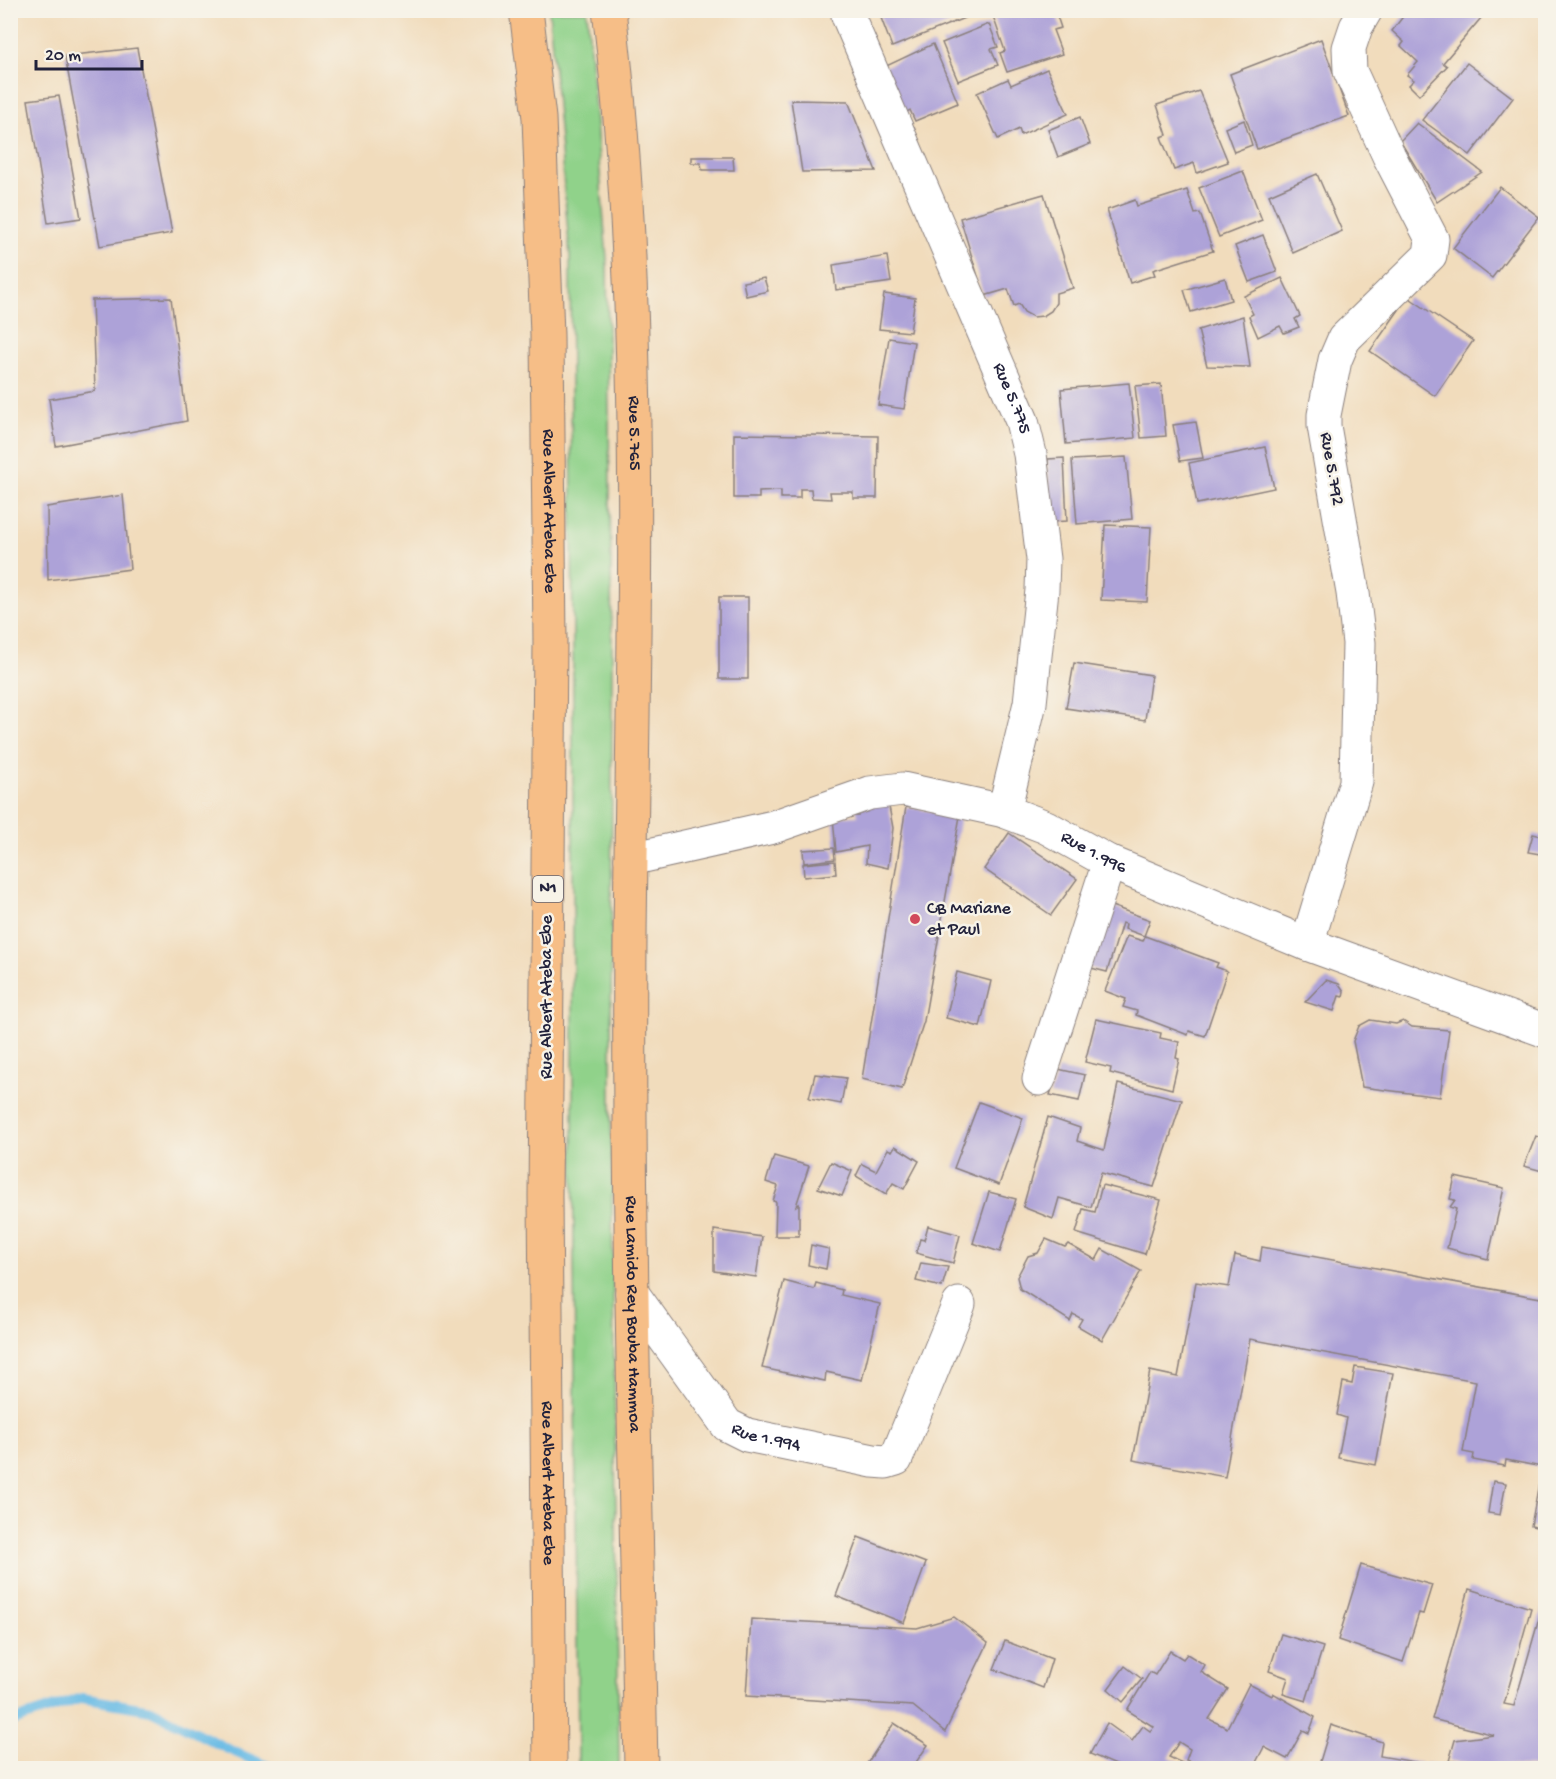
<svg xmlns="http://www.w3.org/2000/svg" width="1556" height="1779" font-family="'Gochi Hand',sans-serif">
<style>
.green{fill:#90d28a;stroke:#597a62;stroke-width:1.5}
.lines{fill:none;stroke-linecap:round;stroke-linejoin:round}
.stream{stroke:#69bbe5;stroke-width:10}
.building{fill:#ada2d8}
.minor-casing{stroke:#8a7f7c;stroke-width:35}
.highway-casing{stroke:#8a7f7c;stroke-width:35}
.minor{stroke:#fff;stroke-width:33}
.highway{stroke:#f6be87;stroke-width:33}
.poi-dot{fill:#d1495b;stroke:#f7f3e8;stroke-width:2}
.labels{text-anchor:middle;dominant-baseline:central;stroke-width:5;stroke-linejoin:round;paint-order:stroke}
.shield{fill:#f7f3e8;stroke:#62616f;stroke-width:1.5}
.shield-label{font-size:16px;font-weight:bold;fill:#22223b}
.street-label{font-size:18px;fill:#22223b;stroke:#f7f3e8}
.poi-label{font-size:18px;fill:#22223b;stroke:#f7f3e8;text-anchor:start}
</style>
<rect width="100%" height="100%" fill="#f7f3e8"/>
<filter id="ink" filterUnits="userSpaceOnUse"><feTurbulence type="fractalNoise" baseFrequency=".0167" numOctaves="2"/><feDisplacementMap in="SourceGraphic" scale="12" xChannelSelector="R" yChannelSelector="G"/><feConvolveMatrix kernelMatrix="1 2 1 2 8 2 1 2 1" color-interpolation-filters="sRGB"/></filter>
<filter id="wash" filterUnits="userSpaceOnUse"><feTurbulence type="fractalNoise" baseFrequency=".008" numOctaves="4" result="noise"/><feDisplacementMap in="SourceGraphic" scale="24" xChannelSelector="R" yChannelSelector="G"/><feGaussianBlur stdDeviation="1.35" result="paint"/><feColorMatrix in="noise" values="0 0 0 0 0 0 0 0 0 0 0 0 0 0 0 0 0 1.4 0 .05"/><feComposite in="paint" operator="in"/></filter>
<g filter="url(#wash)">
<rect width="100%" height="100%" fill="#f1dcbc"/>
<path class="green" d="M549,11H587L607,259L612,650L611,1116L619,1768H578L573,1119V649L570,257Z"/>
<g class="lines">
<path class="stream" d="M10,1722L82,1698L151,1710L230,1750L272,1768"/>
</g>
<g id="blocks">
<g class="building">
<path d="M878,10H982V11L892,47Z"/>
<path d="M1000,10H1055L1061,28L1053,30L1062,54L1007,72L1000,53L1005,51L992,13Z"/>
<path d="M1408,10H1471L1481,18L1443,63L1447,66L1419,95L1409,85L1414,80L1407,75L1418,62L1401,46L1404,42L1392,31Z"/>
<path d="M989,24L998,47L991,49L998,65L958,81L942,43Z"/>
<path d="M1321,39L1349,116L1257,149L1230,74Z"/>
<path d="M933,44L958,103L915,121L910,110L904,114L882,68Z"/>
<path d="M137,48L172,233L100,246L65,56Z"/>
<path d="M1467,63L1513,98L1470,155L1422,120Z"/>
<path d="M1047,69L1068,114L1021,135L1019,129L998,139L977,93L1008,79L1011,85Z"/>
<path d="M1199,91L1228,162L1197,173L1194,163L1174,170L1161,137L1167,135L1157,105Z"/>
<path d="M59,96L81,218L48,223L28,100Z"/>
<path d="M791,100L848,101L876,171L802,172Z"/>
<path d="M1080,117L1090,144L1058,157L1048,130Z"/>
<path d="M1244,120L1252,145L1234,152L1225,128Z"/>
<path d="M1417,123L1482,172L1437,202L1400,141Z"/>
<path d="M691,157H733L734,170H702L701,163H691Z"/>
<path d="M1243,171L1262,220L1219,237L1199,188Z"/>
<path d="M1317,174L1342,231L1293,253L1269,195Z"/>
<path d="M1500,187L1539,217L1492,278L1453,248Z"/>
<path d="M1187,190L1195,214L1200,213L1213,251L1153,270L1155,275L1130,283L1107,210L1135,200L1137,206Z"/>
<path d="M1044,194L1073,288L1056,293V303L1051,311L1043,316L1033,317L1024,312L1019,304L1014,306L1008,289L984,296L960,218Z"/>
<path d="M1263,235L1277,272L1249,282L1235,246Z"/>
<path d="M887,256L891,282L836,290L833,265Z"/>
<path d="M764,278L768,291L746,296L743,282Z"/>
<path d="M1225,278L1231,300L1191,312L1184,290Z"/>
<path d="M1282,278L1300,316L1295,319L1299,327L1284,333L1280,326L1258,337L1249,316L1253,314L1244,296Z"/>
<path d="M884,294L915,298L910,332L879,329Z"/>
<path d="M1408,297L1473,341L1435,396L1370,351Z"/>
<path d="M171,298L187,421L56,446L49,399L95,391L92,300Z"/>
<path d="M1243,316L1250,367L1207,366L1198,330Z"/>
<path d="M889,338L914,342L904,409L878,405Z"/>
<path d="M1129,383L1135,438L1066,444L1061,389Z"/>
<path d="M1161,384L1166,436L1141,438L1135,386Z"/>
<path d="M1196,422L1203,458L1180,461L1173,425Z"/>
<path d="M734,434L878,436L877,498H853V492H830L831,499L812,498L811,489H800V498H781V491L759,492V498H734Z"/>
<path d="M1265,447L1274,488L1197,504L1189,463Z"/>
<path d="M1126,457L1132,519L1077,524L1072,460Z"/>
<path d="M1064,458L1067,521L1050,522L1048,459Z"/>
<path d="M123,495L130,569L48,580L47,507Z"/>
<path d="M1105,525L1151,527L1147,602L1101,600Z"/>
<rect x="719" y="597" width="29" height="82"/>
<path d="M1074,663L1151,675L1145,720L1066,708Z"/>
<path d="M888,801L893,828L888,868L866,863L867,846L836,852L833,817L858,816L856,808Z"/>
<path d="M906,807L960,816L924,1021L902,1089L862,1079Z"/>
<path d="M1009,833L1077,879L1051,915L984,869Z"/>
<path d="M1533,834L1546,837V855L1528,852Z"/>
<path d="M834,848L835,859L804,863L803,850Z"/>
<path d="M835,861L836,874L804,877L803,864Z"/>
<path d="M1106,904L1150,920L1144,936L1125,929L1126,924L1122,923L1107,972L1087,967Z"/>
<path d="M1127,936L1143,941L1145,936L1218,963L1216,967L1227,971L1205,1036L1189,1031L1188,1035L1136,1015L1137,1011L1123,1007L1126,999L1105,991Z"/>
<path d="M957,972L991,981L980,1027L946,1018Z"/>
<path d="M1326,980L1339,984L1344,991L1343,997L1339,996L1334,1011L1305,1002Z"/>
<path d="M1096,1019L1161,1033L1160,1038L1179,1042L1176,1058L1179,1059L1172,1089L1110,1073L1111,1068L1085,1062Z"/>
<path d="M1370,1020L1396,1024L1403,1021L1412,1027L1449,1030L1440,1097L1362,1087L1353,1041L1359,1026Z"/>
<path d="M1058,1069L1085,1075L1079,1101L1050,1095Z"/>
<path d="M815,1074L846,1078L841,1104L809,1098Z"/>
<path d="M1118,1084L1182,1100L1154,1187L1101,1173L1091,1207L1059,1198L1053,1219L1023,1207L1048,1117L1080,1128L1077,1141L1104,1150Z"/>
<path d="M979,1102L1023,1118L999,1185L954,1168Z"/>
<path d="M1536,1136L1546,1139V1172L1524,1166Z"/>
<path d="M895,1146L919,1161L904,1189L893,1183L886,1194L856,1176L862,1164L876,1171L888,1149L892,1151Z"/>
<path d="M774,1156L809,1166L796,1206L799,1204V1236H775L776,1202L773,1201L778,1186L766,1182Z"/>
<path d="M831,1162L852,1171L842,1196L818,1188Z"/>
<path d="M1455,1177L1504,1188L1488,1259L1447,1248L1456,1209L1450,1207L1455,1200L1450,1199Z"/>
<path d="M1102,1185L1161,1200L1145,1254L1076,1233L1083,1209L1095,1212Z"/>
<path d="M989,1192L1016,1199L1000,1252L973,1243Z"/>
<path d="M928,1226L960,1235L953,1263L916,1253L920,1239L924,1240Z"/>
<path d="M714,1230L762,1237L756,1277L714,1271Z"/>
<path d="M1046,1239L1065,1247L1068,1244L1096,1260L1102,1249L1141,1271L1102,1340L1078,1326L1082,1319L1073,1314L1070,1321L1020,1289L1017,1277L1028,1256L1038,1253Z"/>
<path d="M811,1245L829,1249L826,1269L808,1265Z"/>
<path d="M1262,1247L1546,1299V1529L1531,1526L1542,1467L1506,1460L1505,1466L1473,1460L1474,1454L1463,1452L1476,1381L1250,1339L1225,1477L1133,1460L1150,1371L1178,1377L1196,1282L1229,1287L1235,1255L1260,1261Z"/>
<path d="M921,1263L948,1267L942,1287L916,1281Z"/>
<path d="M784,1281L814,1289L816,1283L842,1290L841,1295L880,1304L862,1380L826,1372L825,1381L762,1368Z"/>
<path d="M1355,1367L1393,1373L1376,1465L1338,1458L1346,1418L1337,1415L1343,1382L1352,1384Z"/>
<path d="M1493,1481L1506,1483L1500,1515L1488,1513Z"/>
<path d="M858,1537L926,1563L904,1623L836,1596Z"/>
<path d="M1361,1565L1432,1585L1423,1614L1419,1613L1403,1662L1338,1640Z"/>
<path d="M1469,1589L1531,1608L1504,1704L1514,1706L1546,1594V1768L1449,1761L1455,1740L1494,1735L1432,1719Z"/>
<path d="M954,1617L988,1643L945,1732L913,1706L746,1696L751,1619L917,1628Z"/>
<path d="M1281,1634L1323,1647L1306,1701L1283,1694L1288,1678L1269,1671Z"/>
<path d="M1005,1641L1052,1659L1043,1688L994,1669Z"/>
<path d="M1170,1651L1183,1659L1187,1654L1205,1665L1201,1672L1228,1689L1209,1719L1227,1728L1249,1684L1272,1696L1273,1693L1315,1717L1309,1733L1303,1730L1287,1759L1264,1747L1253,1768H1203L1186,1760L1190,1749L1179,1742L1169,1757L1193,1768H1123L1090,1754L1107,1723L1132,1741L1143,1726L1150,1731L1154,1727L1127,1710L1150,1672L1155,1675Z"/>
<path d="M1125,1666L1142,1679L1123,1702L1108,1689Z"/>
<path d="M894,1723L928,1745L912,1768H864Z"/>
<path d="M1331,1725L1382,1742L1380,1756L1421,1763L1420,1768H1318Z"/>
<path d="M1425,1763L1454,1767V1768H1424Z"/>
<path d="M1468,1763L1495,1767V1768H1467Z"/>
</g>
</g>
</g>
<g filter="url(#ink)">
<use href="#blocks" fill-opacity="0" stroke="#8a7f7c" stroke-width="1.5"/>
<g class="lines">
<defs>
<g id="minor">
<path id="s1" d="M848,10V16L1022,421L1030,454L1043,559L1042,590L1030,703L1004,811"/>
<path id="s2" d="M631,859L773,827L870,793L903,789L1004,811L1046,827L1109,862L1307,944L1546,1031"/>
<path d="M1307,944L1356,782L1359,643L1353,593L1324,426V415L1335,360L1344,339L1430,255L1432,239L1389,156L1350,71L1349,48L1356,27L1366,10"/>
<path d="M1039,1079L1109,862"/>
<path id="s3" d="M632,1293L727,1425L747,1435L873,1461L886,1462L896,1459L959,1304"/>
</g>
<g id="highway">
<path id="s4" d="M526,10L539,118L547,335L550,643L545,1197L550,1768"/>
<path id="s5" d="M609,10C646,318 633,629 630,938C628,1215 636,1492 641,1768"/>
</g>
</defs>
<use href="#minor" class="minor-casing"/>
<use href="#highway" class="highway-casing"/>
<use href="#minor" class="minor"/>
<use href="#highway" class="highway"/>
</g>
</g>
<circle class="poi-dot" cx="915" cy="919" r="6"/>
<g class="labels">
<rect class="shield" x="533" y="876" width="30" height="26" rx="4.5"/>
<g class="shield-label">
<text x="548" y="889">N1</text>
</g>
<g class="street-label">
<text stroke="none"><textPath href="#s1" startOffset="422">Rue 5.775</textPath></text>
<text stroke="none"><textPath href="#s5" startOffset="424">Rue 5.765</textPath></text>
<text transform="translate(1331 469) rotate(80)">Rue 5.792</text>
<text stroke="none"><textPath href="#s4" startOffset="502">Rue Albert Ateba Ebe</textPath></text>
<text stroke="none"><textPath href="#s2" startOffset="484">Rue 1.996</textPath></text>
<text transform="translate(547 997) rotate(-90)">Rue Albert Ateba Ebe</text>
<text stroke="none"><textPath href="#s5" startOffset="1305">Rue Lamido Rey Bouba Hammoa</textPath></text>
<text stroke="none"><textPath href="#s3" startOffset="204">Rue 1.994</textPath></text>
<text stroke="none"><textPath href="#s4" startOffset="1474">Rue Albert Ateba Ebe</textPath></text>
</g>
<g class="poi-label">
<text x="927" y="909">CB Mariane<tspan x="927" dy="21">et Paul</tspan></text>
</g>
</g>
<rect width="1556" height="1779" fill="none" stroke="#f7f3e8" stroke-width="36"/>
<path d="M36 60v9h106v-9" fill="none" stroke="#22223b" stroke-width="3"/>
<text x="45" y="60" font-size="18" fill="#22223b" stroke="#f7f3e8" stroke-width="4.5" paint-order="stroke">20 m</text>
</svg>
